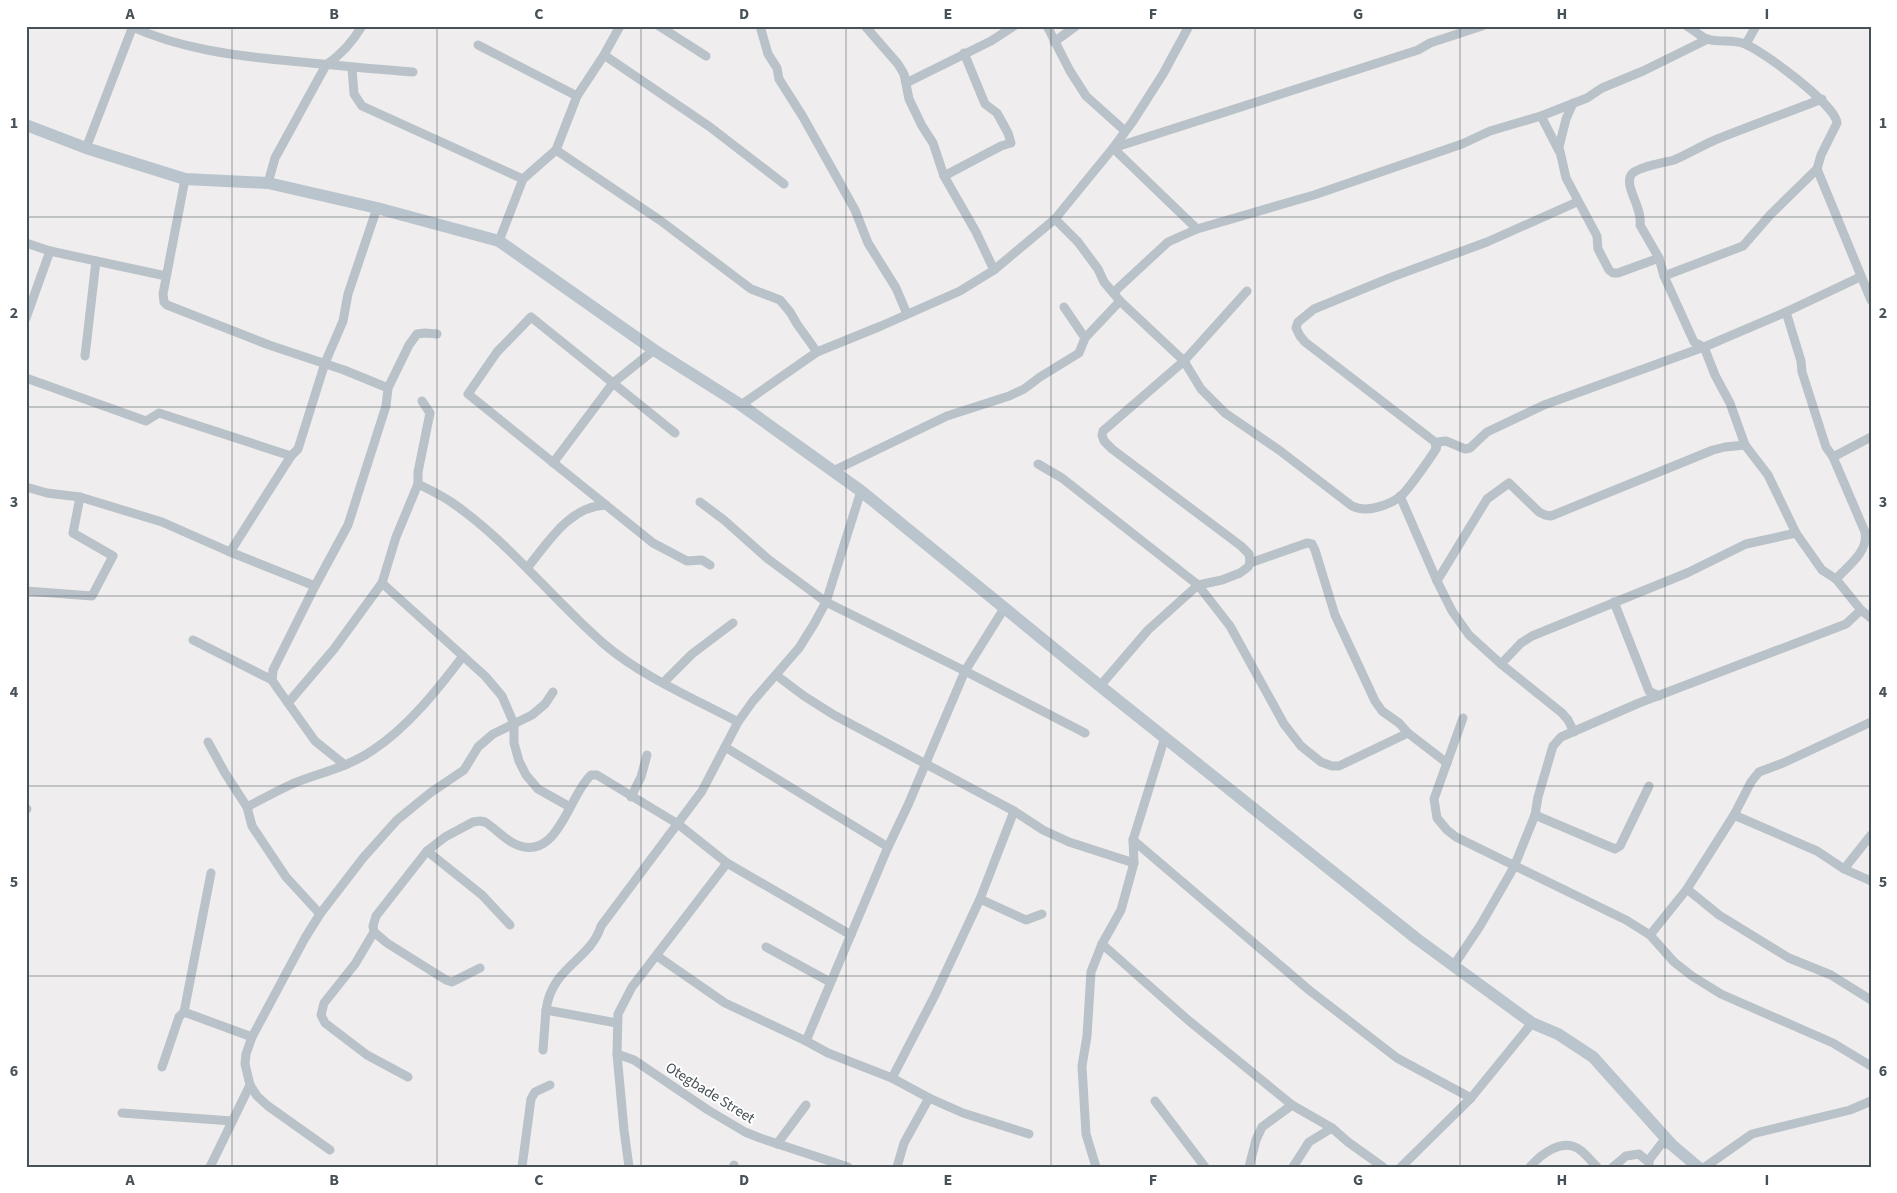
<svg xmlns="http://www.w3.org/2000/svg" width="1897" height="1193" font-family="'Source Sans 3',sans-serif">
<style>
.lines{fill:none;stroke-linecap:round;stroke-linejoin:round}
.street{stroke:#b9c2c8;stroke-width:9}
.secondary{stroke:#bac4cd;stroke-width:12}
.grid{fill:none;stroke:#475158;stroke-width:1;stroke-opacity:0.55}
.labels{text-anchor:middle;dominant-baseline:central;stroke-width:4;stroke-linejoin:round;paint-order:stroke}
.street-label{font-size:15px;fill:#475158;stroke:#fff}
.neatline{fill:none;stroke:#475158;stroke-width:2}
.grid-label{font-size:16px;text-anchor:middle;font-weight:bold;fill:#475158}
</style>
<rect width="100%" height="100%" fill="#efeded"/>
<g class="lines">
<g class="street">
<path d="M130,26C180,49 236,56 291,61C332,65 372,69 413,72"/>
<path d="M659,26L706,56"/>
<path d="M760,26L768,54L777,68L779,79L803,117L855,210L868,243L896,288L907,314"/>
<path d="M865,26L898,64L904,74L909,99L922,126L933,143L944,176L976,232L994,270"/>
<path d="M1047,26L1070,71L1086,96L1125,131"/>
<path d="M1054,42L1076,26"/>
<path d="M1746,44L1756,26"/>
<path d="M478,45L577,96"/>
<path d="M604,55L710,127L784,184"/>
<path d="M352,68L354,94L362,106L523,179"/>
<path d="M906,83L991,41L1014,26"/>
<path d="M1822,99C1786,113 1750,126 1715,140C1701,146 1688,154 1674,160C1664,163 1636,167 1631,175C1624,187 1643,208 1640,225L1659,258L1664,276L1694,342L1704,347L1715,375L1730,403L1745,445L1768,475L1796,533L1822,570L1836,579L1861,610L1871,618"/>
<path d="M1573,103L1566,119L1559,147L1566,178L1597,236L1598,249L1609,270L1613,273H1618L1659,258"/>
<path d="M1541,116L1559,151"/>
<path d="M86,148L133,26"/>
<path d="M556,150L661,221L751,289L780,300L790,312L797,324L817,352"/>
<path d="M1817,169L1871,300"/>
<path d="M944,176L1001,146L1011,143L1008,133L997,113L985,104L964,53"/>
<path d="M185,179L163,294L164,302L167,305L269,345L344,370L388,388"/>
<path d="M268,183L275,158L326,65C342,54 352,43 362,26"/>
<path d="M1055,219L1078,242L1098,269L1104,282L1120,301L1184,361L1201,389L1225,413L1279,450L1352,506C1366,513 1387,506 1400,497C1408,490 1429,460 1436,449L1435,442L1305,342L1300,336L1296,328L1298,322L1314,309L1392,277L1487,242L1577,202"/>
<path d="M1197,229L1113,148L1418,50L1430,43L1482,26"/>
<path d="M499,241L523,179L556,150L577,96L604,55L620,26"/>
<path d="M26,243L50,251L166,276"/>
<path d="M1664,276L1743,246L1770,215L1817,169L1821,155L1837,123C1836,105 1763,51 1745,44C1733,39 1719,43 1707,39C1700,36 1694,30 1687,26"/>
<path d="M1114,292L1168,242L1197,229L1314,195L1462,144L1490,131L1541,116L1587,98L1602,88L1643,71L1708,39"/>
<path d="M1064,307L1085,338"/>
<path d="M1786,312L1801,361L1802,372L1826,447L1833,457L1865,532C1869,551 1848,566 1836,579"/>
<path d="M26,318L50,251"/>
<path d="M85,356L96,261"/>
<path d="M26,378L146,421L159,413L291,456"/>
<path d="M741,405L817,352L881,326L960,291L994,270L1055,219L1113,148L1133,121L1163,74L1189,26"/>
<path d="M675,433L531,317L497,352L468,394L653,543L687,561L702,560L710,565"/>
<path d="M1436,449L1438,442L1446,441L1465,449L1470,448L1487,432L1544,405L1704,347L1786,312L1860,277"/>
<path d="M1833,457L1871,437"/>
<path d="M553,463L613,383L654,350"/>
<path d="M1038,464L1062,478L1198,585L1230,626L1284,724L1301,746L1321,762L1332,766H1339L1408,733"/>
<path d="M833,471L947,416L1009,396L1024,389L1040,377L1079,353L1085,338L1120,301"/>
<path d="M418,484C430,490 443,496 454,504C511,544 552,599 604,644C641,676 695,699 738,722"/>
<path d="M26,487L47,493L80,497L162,522L230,552L315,586"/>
<path d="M1400,496L1437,581L1452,611L1469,635L1501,664L1562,713L1568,720L1574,732"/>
<path d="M700,502L724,520L768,559L826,602L965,671L1085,733"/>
<path d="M230,552L291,456L298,449L325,363L343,321L348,294L377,208"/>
<path d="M1250,563L1307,543L1312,544L1315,550L1335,615L1375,701L1382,711L1399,723L1408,733L1447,763"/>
<path d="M528,567C549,541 570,506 606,505"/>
<path d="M1437,581L1487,499L1509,483L1539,512L1545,515L1551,516L1713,450L1725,447L1745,445"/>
<path d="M382,583L485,676L502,696L514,724V743L519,761L526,775L538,789L570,807"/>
<path d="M26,591L92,596L113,556L73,533L80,497"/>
<path d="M1614,602L1649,691L1659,696"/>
<path d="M1005,607L965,671L908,805L888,847L806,1041L828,1053L892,1078L929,1098L963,1113L1029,1134"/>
<path d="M193,640L272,680"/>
<path d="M1501,664L1521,643L1532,636L1687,573L1746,544L1796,533"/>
<path d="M776,675L804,696L834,715L1014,811L980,899L935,995L892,1078"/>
<path d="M664,682L692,654L733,623"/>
<path d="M1100,686L1148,630L1198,585L1222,580L1240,573L1248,567L1250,563L1249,554L1241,546L1112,449L1104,441L1102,435L1103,431L1184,361L1247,291"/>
<path d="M288,703L334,649L382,583L396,537L418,484V472L430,413L422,401"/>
<path d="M1463,718L1434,799L1437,818L1447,830L1456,837L1626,920L1650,935L1674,962L1692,976L1721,994L1833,1043L1871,1066"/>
<path d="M208,742L225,773L247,807L252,826L286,877L320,914"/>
<path d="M725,747L888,847"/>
<path d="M345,765L315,741L278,689L272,680L273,670L315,586L348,525L386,406L388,388L409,345L417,334L425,333L437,334"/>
<path d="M631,797L641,777L647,755"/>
<path d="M247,807C262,799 277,791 292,784C319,773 349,767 373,750C408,727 438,689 463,656"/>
<path d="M26,808L27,809"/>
<path d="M1014,811L1043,830L1069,842L1134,863"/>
<path d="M1535,815L1615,849L1620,846L1649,786"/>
<path d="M1734,815L1817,851L1844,869L1871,881"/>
<path d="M1133,840L1309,990L1397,1058L1471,1098"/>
<path d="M427,851L482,895L510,925"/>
<path d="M1844,869L1871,835"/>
<path d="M1687,889L1719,915L1789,958L1831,975L1871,1000"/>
<path d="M980,899L1026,920L1042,914"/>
<path d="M374,932L355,964L324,1003L321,1015L325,1023L367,1055L408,1077"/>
<path d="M1650,935L1687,889L1734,815L1751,782L1759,772L1783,763L1871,722"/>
<path d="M1102,944L1188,1020L1292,1105L1332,1128L1348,1142L1383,1167"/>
<path d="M766,947L830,982"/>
<path d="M657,956L725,1003L806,1041"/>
<path d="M1454,965L1480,926L1514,867L1535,815L1538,797L1553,746L1561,737L1639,703L1846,624L1861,610"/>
<path d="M480,968L452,982L446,980L387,943L374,932L373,926L376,916L427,851L445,837L473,822L480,821L485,822C495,828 503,838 513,843C557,866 568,796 591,775H597L678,824L727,863L851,935"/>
<path d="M184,1012L252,1037"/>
<path d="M617,1023L546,1010C552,966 590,961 601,926L702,791L738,722L753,701L799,648L814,624L826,602L861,491"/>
<path d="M543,1050L546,1010"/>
<path d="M617,1054L634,1060L708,1110L745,1132L760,1138L848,1167"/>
<path d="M162,1067L179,1017L184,1012L211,873"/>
<path d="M1155,1101L1205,1167"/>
<path d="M122,1113L232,1121"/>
<path d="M777,1144L806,1105"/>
<path d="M330,1150L268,1106L257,1096L250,1085L245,1064L246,1054L252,1037L305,938L320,914L363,858L397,820L430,793L464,770L478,747L493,734L532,715L545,704L553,692"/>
<path d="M1649,1160L1662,1143L1672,1145"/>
<path d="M210,1167L250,1085"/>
<path d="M522,1167L531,1099L535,1092L550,1085"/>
<path d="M629,1167L624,1130L617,1054L618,1014L632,987L727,863"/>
<path d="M733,1167L734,1165"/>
<path d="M897,1167L904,1143L929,1098"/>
<path d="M1096,1167L1086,1134L1082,1066L1087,1036L1091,972L1102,944L1121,910L1134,863L1133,840L1165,737"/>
<path d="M1249,1167L1256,1140L1262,1127L1292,1105"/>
<path d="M1293,1167L1309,1142L1332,1128"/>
<path d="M1401,1167L1471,1098L1532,1023"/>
<path d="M1530,1167C1541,1154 1563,1137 1580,1150C1586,1154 1591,1161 1597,1167"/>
<path d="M1613,1167L1626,1156L1639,1154L1646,1160H1649V1167"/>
<path d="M1705,1167L1752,1134L1850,1110L1871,1101"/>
</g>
<path class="secondary" d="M26,125L86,148L185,179L268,183L377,208L499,241L654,350L741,405L861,491L1100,686L1417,939L1532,1023L1558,1034L1593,1057L1672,1145L1698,1167"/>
</g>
<path class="grid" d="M232,26V1167M437,26V1167M641,26V1167M846,26V1167M1051,26V1167M1255,26V1167M1460,26V1167M1665,26V1167M26,217H1871M26,407H1871M26,596H1871M26,786H1871M26,976H1871"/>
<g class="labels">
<g class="street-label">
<text transform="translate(710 1093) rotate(32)">Otegbade Street</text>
</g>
</g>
<rect width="1897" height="1193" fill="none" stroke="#ffffff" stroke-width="55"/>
<rect x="28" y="28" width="1842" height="1138" class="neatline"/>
<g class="grid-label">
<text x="130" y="19">A</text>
<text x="334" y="19">B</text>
<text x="539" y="19">C</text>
<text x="744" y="19">D</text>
<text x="948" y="19">E</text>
<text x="1153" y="19">F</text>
<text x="1358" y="19">G</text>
<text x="1562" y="19">H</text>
<text x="1767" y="19">I</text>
<text x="14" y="128">1</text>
<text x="1883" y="128">1</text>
<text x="14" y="318">2</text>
<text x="1883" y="318">2</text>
<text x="14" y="507">3</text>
<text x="1883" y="507">3</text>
<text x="14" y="697">4</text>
<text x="1883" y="697">4</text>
<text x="14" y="887">5</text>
<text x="1883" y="887">5</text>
<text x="14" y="1076">6</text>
<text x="1883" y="1076">6</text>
<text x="130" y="1185">A</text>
<text x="334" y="1185">B</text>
<text x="539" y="1185">C</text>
<text x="744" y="1185">D</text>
<text x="948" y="1185">E</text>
<text x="1153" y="1185">F</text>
<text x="1358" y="1185">G</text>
<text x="1562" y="1185">H</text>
<text x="1767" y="1185">I</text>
</g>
</svg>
